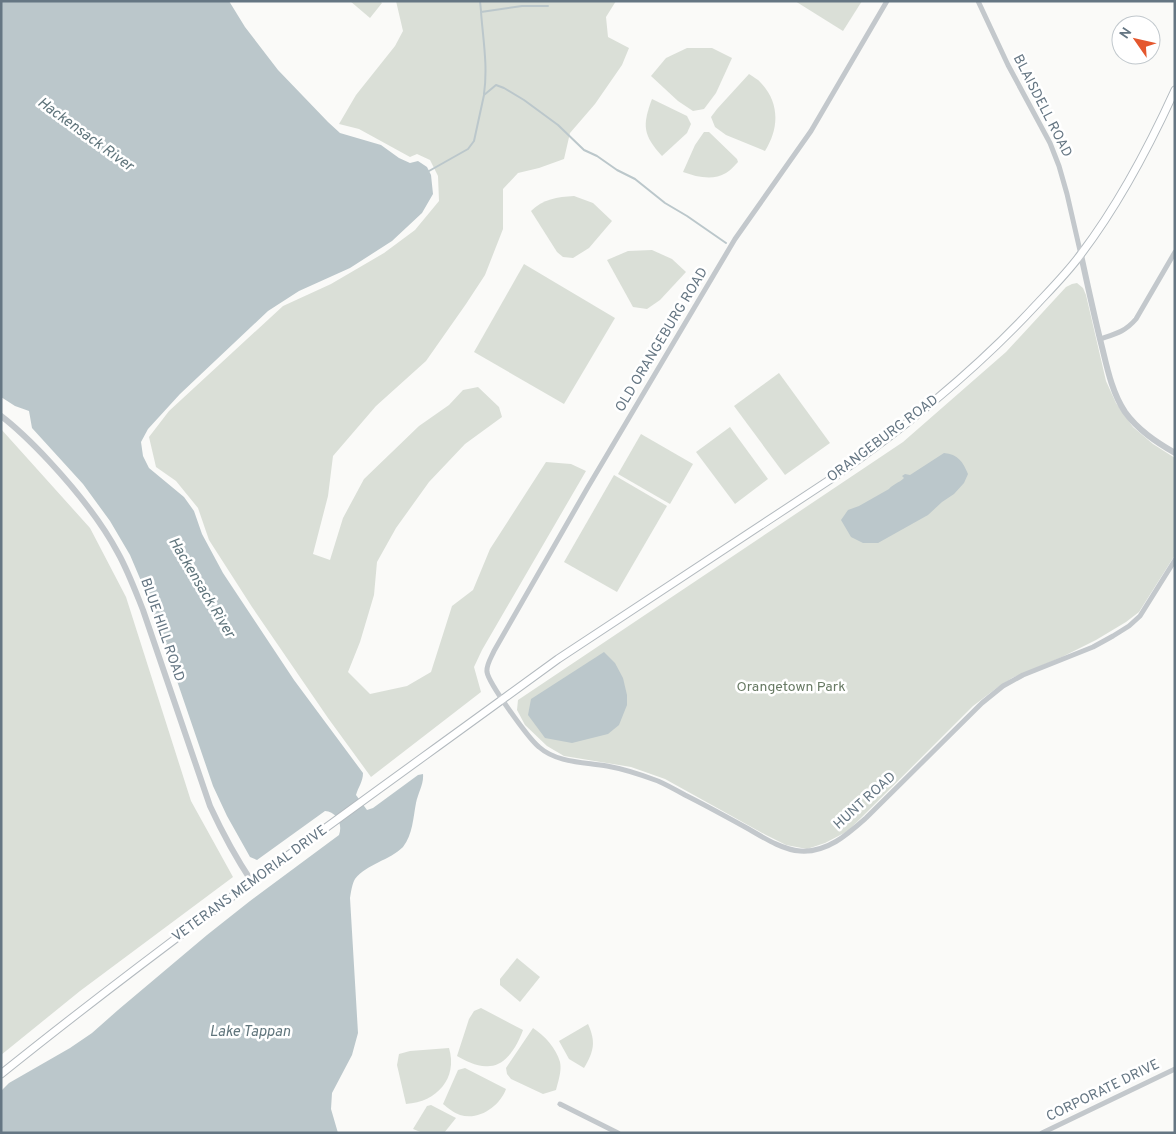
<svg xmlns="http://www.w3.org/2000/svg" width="1176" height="1134" font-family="Overpass,sans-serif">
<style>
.green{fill:#dadfd7}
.water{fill:#bbc7cb}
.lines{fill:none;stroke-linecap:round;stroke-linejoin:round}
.stream{stroke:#bbc7cb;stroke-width:2}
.secondary-casing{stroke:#b3babf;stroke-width:9}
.minor{stroke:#c3c8cc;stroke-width:5}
.tertiary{stroke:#c3c8cc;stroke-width:6}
.secondary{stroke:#fff;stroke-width:7}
.labels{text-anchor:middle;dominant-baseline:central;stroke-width:5;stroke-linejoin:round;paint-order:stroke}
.street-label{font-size:14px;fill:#657683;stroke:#fff}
.park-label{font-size:14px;fill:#687a64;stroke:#fff}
.water-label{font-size:15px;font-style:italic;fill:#60757c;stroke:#fff}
</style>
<rect width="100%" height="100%" fill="#fafaf8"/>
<g class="green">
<path d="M350,1H380L382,3L370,18Z"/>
<path d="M396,1H616L606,17L608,37L629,48L622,65L595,104L570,133L564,159L539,168L518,173L503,189V229L485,275L466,304L426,361L376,406L333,456L328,496L313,554L330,560L343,518L364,479L419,426L449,405L463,390L478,387L499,407L502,417L465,444L429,482L396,528L377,562L374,595L360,642L348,672L370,694L407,686L431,672L452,606L473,590L490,549L546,462L571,464L586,471L482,650L474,667L481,692L371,777L328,718L252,607L209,540L198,508L176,481L156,467L149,437L169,411L283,306L331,284L384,253L415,230L439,201L438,176L430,160L417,154L410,157L359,129L339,124L356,95L395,46L403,31Z"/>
<path d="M795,1H862L843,31Z"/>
<path d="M687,48H712L732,58L716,93L704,109L693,111L678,101L651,76L666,58Z"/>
<path d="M749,74C753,77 758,79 761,83C780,103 779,129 765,151L726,135L715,127L711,117L717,109Z"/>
<path d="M652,99L687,116L691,124L687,133L662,156C643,135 642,126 652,99Z"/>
<path d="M704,132H709L737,159L738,162C735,165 731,170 726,173C713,181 697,177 683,172L695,145Z"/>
<path d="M574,196L593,203L612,221L589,248L573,258L563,257L557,252L531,211C543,199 557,197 574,196Z"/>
<path d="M652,250L672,259L686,272L660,300L647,309L633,307L607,260L628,251Z"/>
<path d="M524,264L615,318L564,404L474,352Z"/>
<path d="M1077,283L1083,288L1086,295L1106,381L1116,403L1133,427L1153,444L1175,458V555L1139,612L1126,622L1096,640L1062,657L1012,678L998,687L973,706L848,831L825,843L807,849L786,845L766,835L665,779L631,767L564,756L547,746L525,725L517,710L518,700L903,442L1006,352L1066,287L1072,284Z"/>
<path d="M779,373L830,443L785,475L734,406Z"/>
<path d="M730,427L768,479L735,504L696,452Z"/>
<path d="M1,429L90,528L126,597L191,801L233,877L80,991L1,1055Z"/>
<path d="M641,434L693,464L670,504L618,474Z"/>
<path d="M614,475L667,506L617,592L564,562Z"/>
<path d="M517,958L540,977L520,1002L500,985V979Z"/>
<path d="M481,1008L523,1030C518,1044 507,1065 490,1066C479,1068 466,1061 457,1056L469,1019L474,1011Z"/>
<path d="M588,1024C596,1042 594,1051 584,1068L569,1059L559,1041Z"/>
<path d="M533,1028C545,1036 556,1048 560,1062C562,1071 558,1082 556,1090L543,1094L511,1079L507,1074L506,1068Z"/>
<path d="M449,1048C458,1078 437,1102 406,1104L397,1065L399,1054L410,1051Z"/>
<path d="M465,1068L506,1089C500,1106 479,1121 460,1115C454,1113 448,1108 443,1104L458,1070Z"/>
<path d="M431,1105L456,1118L444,1133H423L413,1129L427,1106Z"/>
</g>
<g class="water">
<path d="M1,1H229L245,27L278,70L328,122L340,133L381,145L399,158L410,163L418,161L427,167L431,175L433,194L422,213L392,241L350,268L299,291L268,311L180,394L148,429L141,442L143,456L149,468L184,497L194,511L202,534L223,573L294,680L363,773C363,782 358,787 356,795L367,810L373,808L418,775L423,774C424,784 418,793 416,803C413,818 413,834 403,847C390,860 367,864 355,879C352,884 351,892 350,898L358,1033L352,1055L332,1093L331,1109L338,1133H1V1091L9,1083L70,1048L92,1033L118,1010L207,935L250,901L339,835C343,824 337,812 325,811L257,860L250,857L227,816L213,786L150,602L130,555L110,521L83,484L32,428L29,411L15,406L1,397Z"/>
<path d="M944,453C958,454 963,462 968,474L964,483L954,494L942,502L928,515L878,543H863L851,537L841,520L848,510L859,506L889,489C893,484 899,483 904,478L902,476L905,474L910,475Z"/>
<path d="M604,652L615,663L623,678L627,695V705L619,725L608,734L572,743L545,738L528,715L531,699Z"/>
</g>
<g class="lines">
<g class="stream">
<path d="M480,1L481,11"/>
<path d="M484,94C488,66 483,39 481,12L522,6H548"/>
<path d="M429,171L468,149L474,141L484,95L496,85L504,88L524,100L558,125L584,150L597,156L617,170L635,179L665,203L687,216L726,243"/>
</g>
<defs>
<path id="secondary" d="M1,1074C164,943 334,822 503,699L558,659L834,477C907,426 975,371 1036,305C1051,289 1068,272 1081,254C1119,204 1149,147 1175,90"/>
</defs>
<use href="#secondary" class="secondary-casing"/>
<g class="minor">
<path d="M887,1L811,131L735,239L588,487L494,651C491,658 486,665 487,672C489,684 529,739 539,747C557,763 584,762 607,766C624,769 642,775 658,781C667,785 676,790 685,795C705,805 725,816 745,827C761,836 782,850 800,851C827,853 848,834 866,818L982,703L1003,686L1023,675L1093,647L1113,636L1129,626L1140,616L1175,560"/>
<path d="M978,1L1008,65L1050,143L1059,166L1067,194L1081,255"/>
<path d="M1100,339C1115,334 1125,332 1136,319L1175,252"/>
<path d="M560,1104L618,1133"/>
<path d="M1042,1133L1175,1069"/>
</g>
<g class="tertiary">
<path d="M1081,255C1088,287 1095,320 1103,351C1108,372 1113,394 1125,412C1138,430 1156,442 1175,453"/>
<path d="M1,416C18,429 34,445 49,461C75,489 100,519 118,553C128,571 135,590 143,610L210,806C222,832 236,858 252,882"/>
</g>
<use href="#secondary" class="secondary"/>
</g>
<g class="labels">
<g class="street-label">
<text transform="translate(1042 106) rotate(63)">BLAISDELL ROAD</text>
<text transform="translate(662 340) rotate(-59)">OLD ORANGEBURG ROAD</text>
<text transform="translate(883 439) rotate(-37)">ORANGEBURG ROAD</text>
<text transform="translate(162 630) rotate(71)">BLUE HILL ROAD</text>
<text transform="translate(865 801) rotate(-42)">HUNT ROAD</text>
<text transform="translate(250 884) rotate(-36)">VETERANS MEMORIAL DRIVE</text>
<text transform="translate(1103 1091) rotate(-26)">CORPORATE DRIVE</text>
</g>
<g class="park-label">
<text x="791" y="687">Orangetown Park</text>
</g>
<g class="water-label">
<text transform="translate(85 135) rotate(36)">Hackensack River</text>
<text transform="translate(201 588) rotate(59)">Hackensack River</text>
<text x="250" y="1032">Lake Tappan</text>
</g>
</g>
<rect width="1176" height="1134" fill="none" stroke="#657683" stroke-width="5"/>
<g transform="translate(1136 40) rotate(304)"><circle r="24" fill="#ffffff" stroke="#c1c8cd"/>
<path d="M0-4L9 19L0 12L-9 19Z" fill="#e4572e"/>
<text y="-8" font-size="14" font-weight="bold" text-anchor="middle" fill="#657683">N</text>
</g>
</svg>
